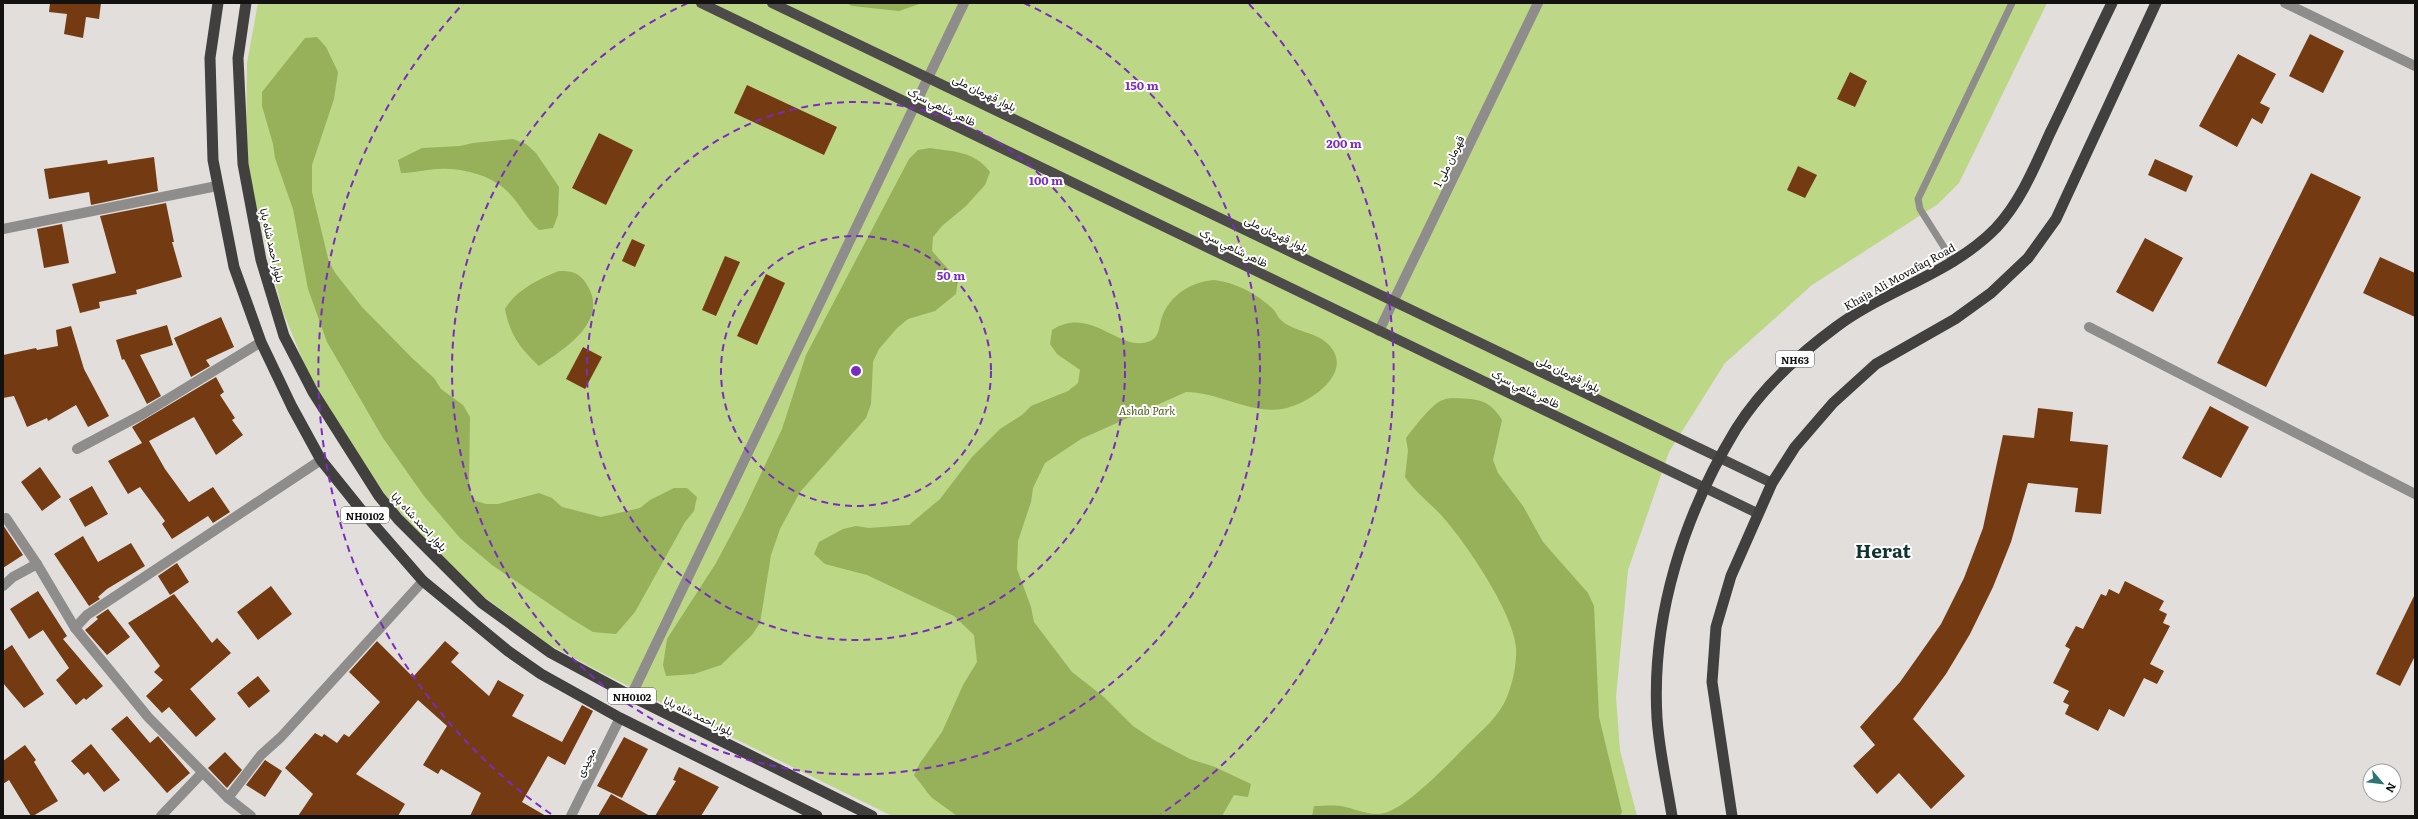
<svg xmlns="http://www.w3.org/2000/svg" width="2418" height="819" font-family="Literata,Vazirmatn,serif">
<style>
.green{fill:#bcd786}
.forest{fill:#96b15a}
.building{fill:#743b13}
.lines{fill:none;stroke-linecap:round;stroke-linejoin:round}
.service{stroke:#8e8d8c;stroke-width:7}
.minor{stroke:#8e8d8c;stroke-width:10}
.tertiary{stroke:#8e8d8c;stroke-width:10}
.primary{stroke:#4d4b49;stroke-width:10}
.trunk{stroke:#42403e;stroke-width:11}
.ring{fill:none;stroke:#7b2cbf;stroke-width:2;stroke-dasharray:7 5}
.labels{text-anchor:middle;dominant-baseline:central;stroke-width:4;stroke-linejoin:round;paint-order:stroke}
.shield{fill:#fff;stroke:#5a5958;stroke-width:1}
.shield-label{font-size:10px;font-weight:bold;fill:#131211}
.street-label{font-size:11px;fill:#131211;stroke:#fff}
.park-label{font-size:11px;font-style:italic;fill:#4d5f22;stroke:#fff}
.town-label{font-size:19px;font-weight:bold;fill:#113433;stroke:#fff}
.centre{fill:#7b2cbf;stroke:#fff;stroke-width:2}
.ring-label{font-size:12px;text-anchor:middle;font-weight:bold;fill:#7b2cbf;stroke:#fff;stroke-width:4;stroke-linejoin:round;paint-order:stroke}
</style>
<rect width="100%" height="100%" fill="#e1dedc"/>
<path class="green" d="M258,3H2047L1959,183L1938,204L1812,285L1725,363L1669,452L1628,570L1616,697L1620,750L1637,816H892L606,675L548,644L483,596L430,547L387,497L351,444L309,375L283,312L259,218L246,159L247,63Z"/>
<g class="forest">
<path d="M846,3H922L899,11L852,6Z"/>
<path d="M317,37L326,47L338,72L334,99L312,165V192L329,262L336,274L362,307L413,359L434,378L441,389L463,405L470,417L469,487L473,500L486,504H498L539,493L552,498L562,507L601,517L640,508L650,500L674,488H687L697,497L694,511L685,522L635,612L616,634L593,632L570,618L492,565L460,538L424,496L383,438L327,342L308,289L293,209L275,158L273,144L262,106V92L305,38Z"/>
<path d="M513,139L526,144L536,153L559,187L558,215L553,228L539,230C526,218 519,202 506,190C486,172 453,166 428,170C418,171 411,173 401,173L398,160L422,148L460,146L473,143Z"/>
<path d="M930,148C955,152 974,151 990,172L985,185L966,206L942,226L933,237L932,251L958,280L956,294L935,311L908,319L897,328L879,349L873,362L871,404L866,418L800,492L780,529L771,555L760,623L752,635L721,665L694,674L666,676L663,665L667,639L716,563L742,514L782,429L806,355L909,159L918,150Z"/>
<path d="M559,271C573,271 580,273 587,285C610,321 564,349 539,366C520,348 510,335 505,309C516,290 539,279 559,271Z"/>
<path d="M1214,280C1235,282 1257,294 1273,309C1276,312 1278,318 1282,321C1295,332 1316,332 1328,344C1357,373 1307,405 1282,409C1250,414 1218,392 1186,392L1081,439L1045,463L1033,488L1031,502L1018,541L1017,569L1031,607L1034,622L1072,672L1104,697L1133,726L1154,740L1190,759L1215,767L1251,784L1248,797L1234,795L1222,816H957L931,797L914,775L920,763L942,732L963,685L977,662L974,635L954,616L867,575L825,564L814,554L819,542L843,529L856,526L869,528L909,525L940,499L972,457L1000,429L1022,415L1031,406L1068,391L1078,383L1080,370L1057,354L1050,344L1052,330C1091,304 1121,354 1150,341C1160,337 1159,325 1162,317C1170,295 1191,282 1214,280Z"/>
<path d="M1471,399C1487,401 1494,407 1502,420L1493,460L1498,473L1523,506L1543,542L1588,593L1594,606L1599,717L1622,812L1620,816H1312L1314,806C1322,806 1332,805 1341,806C1353,808 1367,815 1379,814C1403,813 1450,762 1466,746C1481,731 1499,717 1507,697C1513,682 1517,664 1516,647C1513,612 1466,543 1442,516C1430,503 1415,492 1405,477L1408,451L1406,438C1414,428 1432,403 1443,400C1450,397 1463,399 1471,399Z"/>
</g>
<g class="building">
<path d="M50,3H101L99,19L86,17L83,38L64,34L67,14L49,12Z"/>
<path d="M2310,34L2344,51L2323,93L2289,76Z"/>
<path d="M2238,54L2276,74L2260,103L2270,108L2262,124L2252,118L2237,147L2199,126Z"/>
<path d="M1850,72L1867,81L1855,107L1837,99Z"/>
<path d="M747,85L837,127L824,155L734,113Z"/>
<path d="M599,133L633,150L606,205L572,188Z"/>
<path d="M154,157L158,191L91,205L89,192L49,199L44,169L107,160L108,164Z"/>
<path d="M2155,159L2193,176L2186,192L2148,175Z"/>
<path d="M1798,166L1817,175L1805,198L1787,190Z"/>
<path d="M2311,173L2361,197L2266,387L2217,363Z"/>
<path d="M166,203L174,242H172L182,277L136,290L137,294L99,302L100,308L80,313L72,284L116,273L100,216Z"/>
<path d="M62,224L69,263L44,268L37,229Z"/>
<path d="M2145,238L2183,258L2153,312L2116,292Z"/>
<path d="M632,239L645,245L635,267L622,261Z"/>
<path d="M725,256L740,262L716,316L702,310Z"/>
<path d="M2380,257L2415,273V317L2363,293Z"/>
<path d="M766,274L785,283L757,345L737,336Z"/>
<path d="M221,317L234,347L206,360L210,366L191,377L174,338Z"/>
<path d="M167,325L173,345L140,355L161,396L147,404L124,359L122,360L116,340Z"/>
<path d="M71,326L84,369L109,416L88,427L76,405L48,421L47,418L27,427L14,396L3,398V355L36,348L37,350L58,346L56,330Z"/>
<path d="M583,347L602,357L585,389L566,379Z"/>
<path d="M216,377L224,392L220,395L235,418L232,420L243,435L216,455L194,417L149,441L165,469L189,502L213,487L230,512L213,523L208,516L172,539L162,524L165,521L140,487L128,494L108,461L142,443L132,427Z"/>
<path d="M2210,406L2249,427L2221,478L2182,458Z"/>
<path d="M2038,408L2073,412L2070,441L2108,445L2101,514L2075,512L2078,488L2028,483L2011,542L1993,587L1970,634L1946,674L1913,719L1965,776L1931,809L1899,773L1877,794L1853,766L1875,745L1860,727L1900,682L1941,624L1964,578L1983,528L2003,435L2034,438Z"/>
<path d="M40,467L61,497L42,511L21,482Z"/>
<path d="M92,486L108,514L85,527L69,499Z"/>
<path d="M3,525L23,555L3,568Z"/>
<path d="M83,536L98,562L131,543L145,566L107,589L98,597L100,599L89,606L54,554Z"/>
<path d="M177,563L189,582L170,595L158,576Z"/>
<path d="M2125,581L2164,601L2159,610L2167,614L2163,623L2170,626L2150,664L2164,671L2157,684L2144,678L2124,717L2109,709L2098,731L2065,714L2069,705L2063,702L2069,691L2053,683L2070,649L2065,646L2076,626L2083,629L2101,594L2106,596L2109,589L2119,594Z"/>
<path d="M271,586L292,614L258,640L237,612Z"/>
<path d="M38,591L67,636L63,639L103,686L86,700L84,698L76,705L56,680L69,668L43,630L29,639L10,609Z"/>
<path d="M174,594L212,643L217,638L231,653L190,689L216,719L196,737L169,707L162,713L146,696L163,680L154,672L160,666L128,623Z"/>
<path d="M2415,594V656L2400,686L2376,674Z"/>
<path d="M108,609L130,637L107,655L85,630L98,619L96,617Z"/>
<path d="M377,641L413,677L445,641L459,653L451,662L489,696L498,680L524,695L512,716L562,742L582,705L593,711L565,765L548,756L522,802L546,816H470L481,793L441,769L438,774L423,765L447,726L418,700L356,774L405,804L398,816H298L313,794L285,768L315,733L322,737L324,734L337,743L344,734L349,737L380,702L349,672Z"/>
<path d="M12,645L44,694L24,708L3,683V651Z"/>
<path d="M258,676L270,691L249,708L237,693Z"/>
<path d="M127,716L150,743L158,736L190,773L167,793L111,729Z"/>
<path d="M624,737L648,749L622,798L597,786Z"/>
<path d="M91,744L120,780L104,792L88,772L84,775L71,761Z"/>
<path d="M25,745L36,760L34,762L58,801L33,816H31L9,780L3,784V761Z"/>
<path d="M225,752L242,770L227,788L208,768Z"/>
<path d="M265,760L282,771L265,797L246,785Z"/>
<path d="M679,767L719,787L701,816H655L676,781L673,780Z"/>
<path d="M611,794L650,816H598Z"/>
</g>
<g class="lines">
<path class="service" d="M1954,263L1920,209L1918,199L2012,3"/>
<g class="minor">
<path d="M3,229L217,186"/>
<path d="M2089,327L2415,494"/>
<path d="M1379,331L1538,3"/>
<path d="M77,449L143,414L261,342"/>
<path d="M6,518L37,564L75,628L148,717L228,798L251,816"/>
<path d="M3,586L13,577L37,564"/>
<path d="M75,628L87,615L321,460"/>
<path d="M631,696L964,3"/>
<path d="M228,798L261,755L281,737L423,581"/>
<path d="M161,816L202,773"/>
<path d="M571,816L620,718"/>
</g>
<path class="tertiary" d="M2285,3L2415,66"/>
<g class="primary">
<path d="M701,3L1757,513"/>
<path d="M772,3L1772,483"/>
</g>
<g class="trunk">
<path d="M218,3L210,58L213,160L234,267L261,342L292,407L321,460L362,511L423,581L508,651L541,674L620,718L817,816"/>
<path d="M246,3L238,58L243,164L261,260L284,336L313,392L379,496L398,519L482,603L551,653L631,696L872,816"/>
<path d="M1672,816C1667,784 1659,750 1657,718C1651,616 1684,515 1736,429C1761,389 1798,355 1836,327C1887,289 1951,274 1996,228C2021,201 2035,166 2050,133C2071,90 2091,46 2112,3"/>
<path d="M1732,816L1712,682L1716,627L1731,576L1772,483L1795,447L1833,403L1876,364L1955,319L1991,293L2028,258L2056,219L2156,3"/>
</g>
</g>
<g class="ring">
<circle cx="856" cy="371" r="135"/>
<circle cx="856" cy="371" r="269"/>
<path d="M1024 3A404 404 0 1 1 688 3"/>
<path d="M551 814A538 538 0 0 1 463 4M1249 4A538 538 0 0 1 1161 814"/>
</g>
<g class="labels">
<g class="shield">
<rect x="1776" y="351" width="38" height="16" rx="3"/>
<rect x="341" y="507" width="48" height="16" rx="3"/>
<rect x="608" y="688" width="48" height="16" rx="3"/>
</g>
<g class="shield-label">
<text x="1795" y="359">NH63</text>
<text x="365" y="515">NH0102</text>
<text x="632" y="696">NH0102</text>
</g>
<g class="street-label">
<text transform="translate(985 92) rotate(26)">بلوار قهرمان ملی</text>
<text transform="translate(942 106) rotate(26)">ظاهر شاهي سړک</text>
<text transform="translate(1448 161) rotate(-64)">قهرمان ملی 1</text>
<text transform="translate(1277 233) rotate(26)">بلوار قهرمان ملی</text>
<text transform="translate(273 245) rotate(77)">بلوار احمد شاه بابا</text>
<text transform="translate(1234 247) rotate(26)">ظاهر شاهي سړک</text>
<text transform="translate(1899 276) rotate(-29)">Khaja Ali Movafaq Road</text>
<text transform="translate(1569 373) rotate(26)">بلوار قهرمان ملی</text>
<text transform="translate(1526 388) rotate(26)">ظاهر شاهي سړک</text>
<text transform="translate(420 521) rotate(47)">بلوار احمد شاه بابا</text>
<text transform="translate(699 715) rotate(26)">بلوار احمد شاه بابا</text>
<text transform="translate(585 762) rotate(-63)">مجیدی</text>
</g>
<g class="park-label">
<text x="1147" y="410">Ashab Park</text>
</g>
<g class="town-label">
<text x="1883" y="550">Herat</text>
</g>
</g>
<circle cx="856" cy="371" r="6" class="centre"/>
<g class="ring-label">
<text x="1142" y="90">150 m</text>
<text x="1344" y="148">200 m</text>
<text x="1046" y="185">100 m</text>
<text x="951" y="280">50 m</text>
</g>
<rect width="2418" height="819" fill="none" stroke="#131211" stroke-width="8"/>
<g transform="translate(2382 783) rotate(118)"><circle r="19" fill="#ffffff" stroke="#a1a0a0"/>
<path d="M0-3L7 15L0 10L-7 15Z" fill="#2c7574"/>
<text y="-6" font-size="11" font-weight="bold" text-anchor="middle" fill="#131211">N</text>
</g>
</svg>
